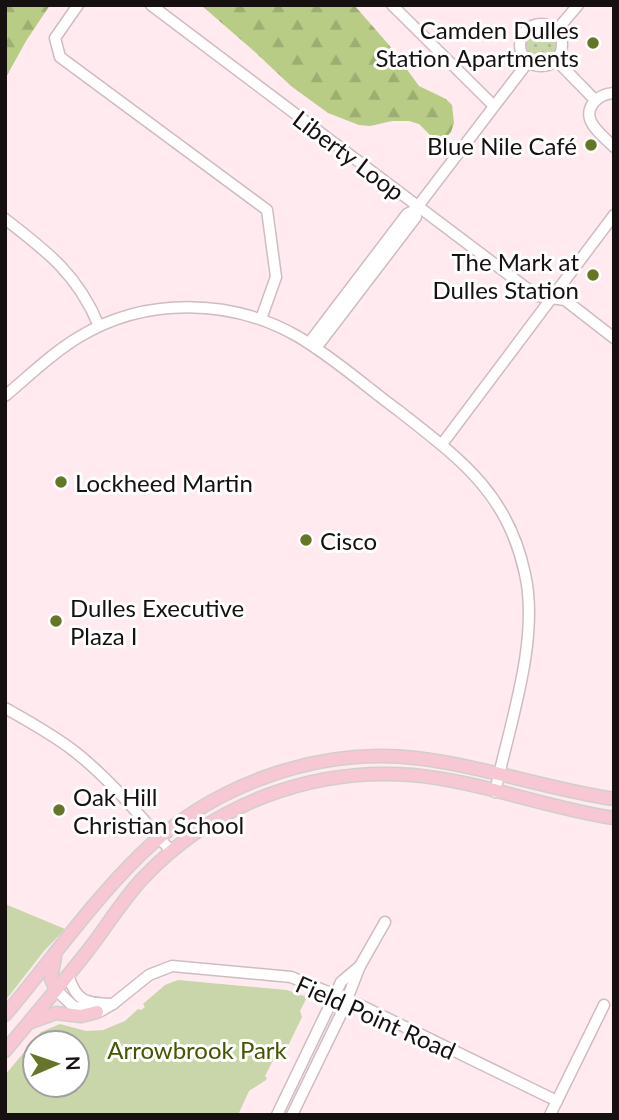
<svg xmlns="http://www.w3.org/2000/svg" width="619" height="1120" font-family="Lato,sans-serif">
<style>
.grass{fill:url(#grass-dots)}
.forest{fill:url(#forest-firs)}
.green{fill:#c8d6a9;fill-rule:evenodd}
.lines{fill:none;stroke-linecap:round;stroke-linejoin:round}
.minor-casing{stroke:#cfbcc1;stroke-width:13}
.major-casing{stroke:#d0cfcf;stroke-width:15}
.minor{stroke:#fff;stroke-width:10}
.major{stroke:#f7c7d4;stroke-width:12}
.poi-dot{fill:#657726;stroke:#fff;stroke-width:2.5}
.labels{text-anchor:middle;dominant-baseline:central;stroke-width:6;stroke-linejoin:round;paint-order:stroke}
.poi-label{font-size:24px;fill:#161011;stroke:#fff;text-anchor:start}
.street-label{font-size:24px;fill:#161011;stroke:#fff}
.park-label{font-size:24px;fill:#455501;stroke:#fff}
</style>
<defs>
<pattern id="grass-dots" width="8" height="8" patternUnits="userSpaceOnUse" patternTransform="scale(1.75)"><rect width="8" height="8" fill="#c8d6a9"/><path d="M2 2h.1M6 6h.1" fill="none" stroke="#abb790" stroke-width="1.8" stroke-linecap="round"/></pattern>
<pattern id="forest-firs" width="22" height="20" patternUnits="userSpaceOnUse" patternTransform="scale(1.75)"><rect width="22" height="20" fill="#b8cc85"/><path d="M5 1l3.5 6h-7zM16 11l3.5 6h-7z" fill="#9dae72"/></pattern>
</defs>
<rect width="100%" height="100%" fill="#feeaef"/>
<circle class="grass" cx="541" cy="46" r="15"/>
<g class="forest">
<path d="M5,5H50L26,41L5,79Z"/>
<path d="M201,5H354L389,45L419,86L446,99L452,105L454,123L451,132L444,139L435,140L419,124L409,121H392L370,126L359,125L328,113L291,86L255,52Z"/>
</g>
<g class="green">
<path d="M5,904L65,929L44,951L5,1001Z"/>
<path d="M178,980L287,990L307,997L300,1011L302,1017L286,1050L278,1051L265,1076L267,1078L266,1080L249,1091L238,1115H5V1075L41,1032L60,1024L86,1031L103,1030L125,1021L138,1009L141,1010L145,1007L143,1004L165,985ZM77,1043V1085H35V1043Z"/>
</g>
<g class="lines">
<defs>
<g id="minor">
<path d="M78,5L55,38L60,57L267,210L276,277L261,319"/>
<path d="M151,5L537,296L565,300L614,338"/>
<path d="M392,5L493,105"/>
<circle cx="541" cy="45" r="21"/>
<path d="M556,31L578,5"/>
<path d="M556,60L595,100"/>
<path d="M614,93C597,94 582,109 593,125C598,133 607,140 614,147"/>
<path d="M5,219C48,252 78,275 99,326"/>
<path d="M309,343L407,214L415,210L528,62"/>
<path d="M316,348L416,217L415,210"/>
<path d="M5,396C29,376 52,353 79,337C145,297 230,298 297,336C333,357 365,386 399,411C460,459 508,493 525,574C540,640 509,726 495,792"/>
<path d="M442,444L614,215"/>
<path d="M5,708C28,721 52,734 74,751C111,780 140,816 171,851"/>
<path d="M68,975C77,1003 86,1003 113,1004"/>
<path d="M56,990L73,1006L92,1012L101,1011L113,1004L149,975L172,966L291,977L358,1004L557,1101"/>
<path d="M277,1115L341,982L360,966"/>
<path d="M292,1115L342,1012L360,966L385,922"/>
<path d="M550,1115L604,1005"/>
</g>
<g id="major">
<path d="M55,957L51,979L56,990"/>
<path d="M5,1015C49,963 90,904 139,856C210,786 315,747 416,758C483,766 547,789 614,799"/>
<path d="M31,1022L56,1013L81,1016L97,1012"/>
<path d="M5,1051C32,1018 60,986 86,953C106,928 122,900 144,877C213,804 312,767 412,775C480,781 546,808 614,818"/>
</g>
</defs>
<use href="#minor" class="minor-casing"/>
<use href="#major" class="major-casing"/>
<use href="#minor" class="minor"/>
<use href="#major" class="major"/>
</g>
<g class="poi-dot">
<circle cx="593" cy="43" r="7"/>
<circle cx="591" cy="145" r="7"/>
<circle cx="593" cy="275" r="7"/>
<circle cx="61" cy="482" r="7"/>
<circle cx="306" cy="540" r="7"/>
<circle cx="56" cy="621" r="7"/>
<circle cx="59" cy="810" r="7"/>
</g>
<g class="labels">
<g class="poi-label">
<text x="579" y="29" text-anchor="end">Camden Dulles<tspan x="579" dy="28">Station Apartments</tspan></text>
<text x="577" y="145" text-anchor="end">Blue Nile Café</text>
<text x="579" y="261" text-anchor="end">The Mark at<tspan x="579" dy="28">Dulles Station</tspan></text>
<text x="75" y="482">Lockheed Martin</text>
<text x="320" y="540">Cisco</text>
<text x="70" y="607">Dulles Executive<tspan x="70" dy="28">Plaza I</tspan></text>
<text x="73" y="796">Oak Hill<tspan x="73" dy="28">Christian School</tspan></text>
</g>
<g class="street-label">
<text transform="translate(349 155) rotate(37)">Liberty Loop</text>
<text transform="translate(376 1017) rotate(24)">Field Point Road</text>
</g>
<g class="park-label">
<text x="197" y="1049">Arrowbrook Park</text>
</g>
</g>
<rect width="619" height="1120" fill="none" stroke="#161011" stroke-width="14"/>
<g transform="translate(56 1064) rotate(88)"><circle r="33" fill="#ffffff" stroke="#a29fa0" stroke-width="2"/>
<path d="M0-5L12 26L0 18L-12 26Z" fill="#657726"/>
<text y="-10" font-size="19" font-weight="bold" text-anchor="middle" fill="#161011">N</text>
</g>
</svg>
